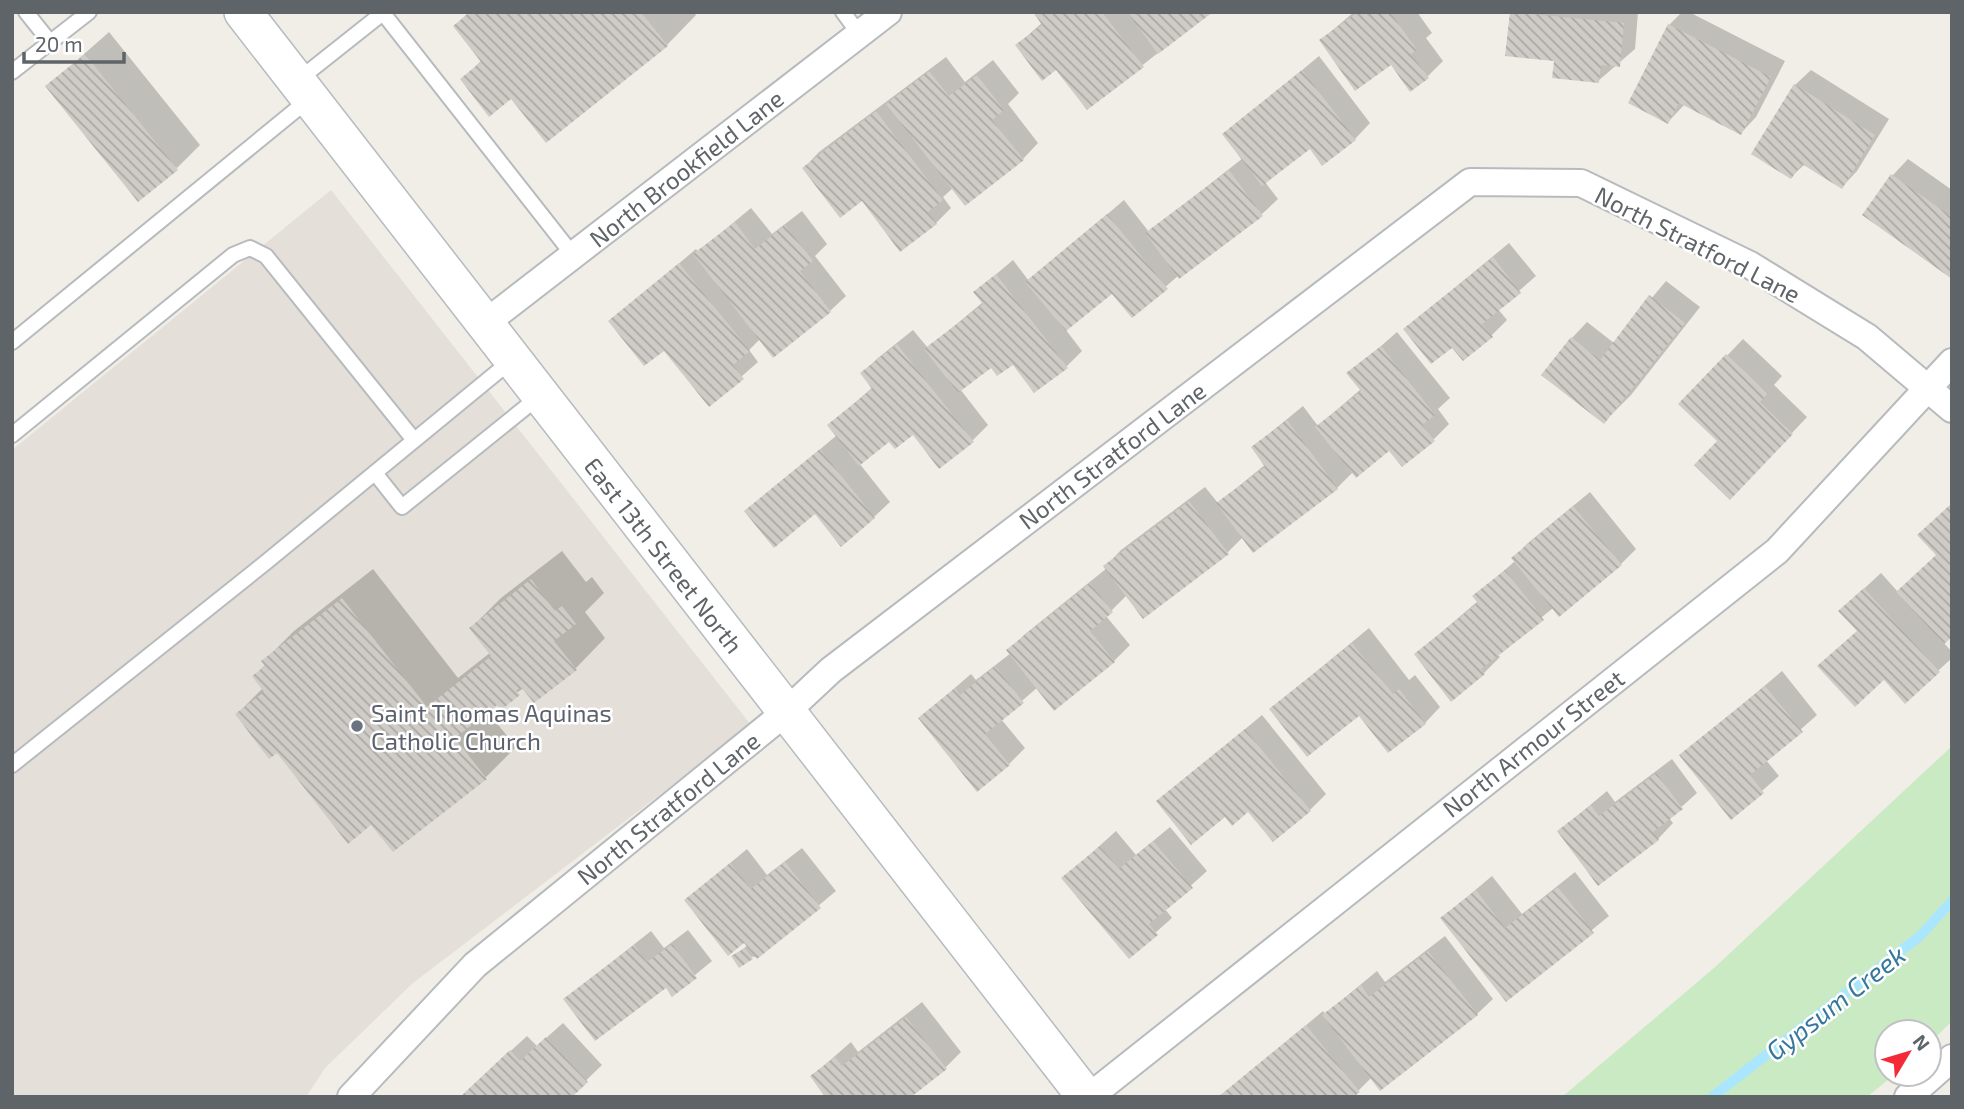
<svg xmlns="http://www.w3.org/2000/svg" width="1964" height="1109" font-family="'Exo 2',sans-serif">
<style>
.education{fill:#e4dfd8}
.grass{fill:#c9eac3}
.shadow{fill:#0003}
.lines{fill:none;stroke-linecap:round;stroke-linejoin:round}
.stream{stroke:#aae7ff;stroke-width:10}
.building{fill:url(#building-back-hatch)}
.service-casing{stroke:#b7bbbe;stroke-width:18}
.minor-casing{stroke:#b7bbbe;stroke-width:30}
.secondary-casing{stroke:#b5bbbf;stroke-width:40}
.service{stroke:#fff;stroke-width:14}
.minor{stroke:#fff;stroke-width:26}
.secondary{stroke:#fff;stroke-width:37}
.worship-dot{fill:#6b7280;stroke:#fff;stroke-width:2.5}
.labels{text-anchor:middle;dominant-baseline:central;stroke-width:5;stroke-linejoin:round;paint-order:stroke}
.street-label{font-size:24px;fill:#5e6468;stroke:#fff}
.worship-label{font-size:24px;fill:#5b616d;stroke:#fff;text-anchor:start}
.water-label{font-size:26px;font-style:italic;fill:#36789d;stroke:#fff}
</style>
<defs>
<pattern id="building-back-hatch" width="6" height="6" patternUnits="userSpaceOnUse" patternTransform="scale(1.75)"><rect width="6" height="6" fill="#cfcbc6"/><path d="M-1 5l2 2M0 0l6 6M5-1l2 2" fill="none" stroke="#aba8a5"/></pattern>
</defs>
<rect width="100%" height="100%" fill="#f1eee7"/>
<path class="education" d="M331,190L751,725L413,983L325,1068L306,1097H12V450Z"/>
<path class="grass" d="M1952,746V1021L1929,1044V1032H1887V1074H1895L1867,1097H1562L1714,968Z"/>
<g class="shadow">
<path d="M469,12H694L696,15L667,45L511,97L462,79L482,60L455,26Z"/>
<path d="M1035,12H1210L1088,108L1057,68L1017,45L1043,22Z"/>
<path d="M1354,12H1417L1432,33L1426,38L1443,61L1427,77L1321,40Z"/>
<path d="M1511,12H1638L1635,49L1598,81Z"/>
<path d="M1682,12H1689L1785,61L1756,117L1741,133L1685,104L1668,122L1669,25Z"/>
<path d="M109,32L200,145L177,168L48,86Z"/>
<path d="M1319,56L1370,123L1355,139L1310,147L1265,182L1278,199L1262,214L1179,275L1132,316L1112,292L1066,330L1082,351L1066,367L1013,362L991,366L960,389L988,425L972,441L913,433L890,439L859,463L890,502L874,517L747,511L837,435L829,425L873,387L862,373L878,358L913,330L928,348L983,302L975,292L1013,260L1029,281L1124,200L1149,232L1243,158L1225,134Z"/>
<path d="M946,57L965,82L993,60L1019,93L1008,104L1038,143L1023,159L953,188L943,197L951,208L936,223L862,199L804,168L819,152Z"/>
<path d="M1811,70L1889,119L1857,171L1842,187L1805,164L1791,177L1795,85Z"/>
<path d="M1908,159L1952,190V276L1865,215L1893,175Z"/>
<path d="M751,208L772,234L802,211L827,244L815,256L846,296L830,311L760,339L749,350L758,362L709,405L664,348L610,322L696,249L698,252Z"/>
<path d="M1509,243L1536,276L1498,309L1507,320L1491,336L1452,345L1405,329Z"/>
<path d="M1666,281L1700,307L1631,395L1604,422L1572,338L1587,322L1614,343Z"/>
<path d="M1397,332L1450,398L1438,409L1449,424L1434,439L1403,464L1390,449L1353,472L1337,488L1243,537L1228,552L1127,595L1106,616L1130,645L1114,661L1038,687L1001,719L1025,748L1009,764L920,718L971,674L976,680L1011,653L1009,650L1024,635L1107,568L1106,566L1121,550L1205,487L1218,503L1266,464L1253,447L1303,406L1318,426L1361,389L1349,374Z"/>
<path d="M1743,339L1782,376L1774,385L1807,417L1746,482L1720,441L1681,404Z"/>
<path d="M1590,492L1636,549L1621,564L1553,608L1497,654L1500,657L1484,673L1451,699L1416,654L1478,601L1475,596L1515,561L1513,558L1528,543Z"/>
<path d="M562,551L586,582L592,577L604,593L585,612L605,638L576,668L524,688L487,711L516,747L486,777L372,823L277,750L237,714L263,688L254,676L266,664L264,661L294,631L373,569L458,678L491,652L471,628L501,598Z"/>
<path d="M1937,555L1943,642L1952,652V658L1905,701L1858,630L1856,596L1881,573L1898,592Z"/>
<path d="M1369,628L1409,680L1415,675L1440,707L1425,723L1359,713L1271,709Z"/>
<path d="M1782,671L1817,715L1766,760L1779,776L1732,817L1681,756Z"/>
<path d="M1262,715L1326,794L1310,810L1273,839L1249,809L1225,815L1159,801Z"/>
<path d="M1672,759L1697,793L1669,818L1673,823L1658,839L1559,831L1607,791L1615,802Z"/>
<path d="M1170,827L1207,871L1165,909L1172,918L1129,956L1064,878L1116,831L1136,855Z"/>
<path d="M802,848L836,891L757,957L734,956L748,945L686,900L747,849L767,875Z"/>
<path d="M1575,872L1609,916L1507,999L1442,918L1492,876L1522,914Z"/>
<path d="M688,930L712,961L672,994L666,986L565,999L651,931L664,948Z"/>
<path d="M1445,936L1493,999L1477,1014L1372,1077L1359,1090L1220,1097L1323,1011L1325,1014L1377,971L1385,982Z"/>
<path d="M922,1002L961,1052L945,1068L812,1076L851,1042L858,1052Z"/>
<path d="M563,1023L602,1065L569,1097L472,1087L527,1036L537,1046Z"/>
</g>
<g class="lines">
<path class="stream" d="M1712,1097L1920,936L1952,901"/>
</g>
<g class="building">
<path d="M470,12H641L668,46L546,143L511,99L489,117L460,79L481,62L453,26Z"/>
<path d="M1033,12H1102L1144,67L1087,110L1056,70L1042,81L1015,45L1042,25Z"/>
<path d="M1127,12H1213L1158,54Z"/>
<path d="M1358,12H1390L1417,50L1411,54L1429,78L1410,92L1391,65L1355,91L1319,40Z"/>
<path d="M1510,12L1624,23L1620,67L1601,65L1599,83L1552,78L1554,61L1505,56Z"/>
<path d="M1668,24L1771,77L1741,135L1679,103L1668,124L1628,103Z"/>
<path d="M85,54L178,170L138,202L45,86Z"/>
<path d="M1302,70L1356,140L1322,166L1310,149L1262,186L1222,134Z"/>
<path d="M929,71L949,96L977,75L1004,110L992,120L1024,160L965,206L886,104Z"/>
<path d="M1794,84L1875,135L1842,189L1802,164L1791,179L1751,154Z"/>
<path d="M876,111L943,200L928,212L937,224L900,252L862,201L840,218L802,168Z"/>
<path d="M1229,170L1263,216L1179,279L1145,233Z"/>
<path d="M1891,174L1952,217V279L1862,215Z"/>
<path d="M1107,214L1168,289L1132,318L1112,294L1066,331L1025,282Z"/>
<path d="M735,222L755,249L785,225L813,261L800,271L831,312L773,358L693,254Z"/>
<path d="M1493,257L1521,293L1482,324L1493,337L1463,361L1452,348L1431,364L1403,329Z"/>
<path d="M679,263L750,351L733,365L744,379L709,407L664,351L644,366L608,321Z"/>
<path d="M996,274L1068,368L1034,393L1013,365L997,376L991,368L958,393L924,349L983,304L973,292Z"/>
<path d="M1649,295L1685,323L1604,424L1541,375L1571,337L1600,360Z"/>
<path d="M897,344L974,442L939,469L913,435L895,449L889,442L859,466L827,425L872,389L860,373Z"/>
<path d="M1381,346L1435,415L1422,425L1435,441L1402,467L1389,451L1356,478L1315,427L1361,391L1346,373Z"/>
<path d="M1726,354L1768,393L1760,402L1793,434L1730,500L1694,465L1717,441L1678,404Z"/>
<path d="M1287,420L1338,489L1253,553L1216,503L1265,467L1251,447Z"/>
<path d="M820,449L875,518L841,547L815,514L774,548L744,511Z"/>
<path d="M1189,501L1229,554L1143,619L1103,566Z"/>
<path d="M1952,503V637L1944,644L1896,592L1936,555L1917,535Z"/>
<path d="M1573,506L1622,565L1559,617L1511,558Z"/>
<path d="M1505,570L1544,620L1481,669L1485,674L1451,702L1414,654L1478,603L1472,596Z"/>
<path d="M531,579L555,611L562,606L576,624L554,641L577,670L534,703L521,687L516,691L520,695L501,710L497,705L455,738L487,779L393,852L371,825L348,844L277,753L269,759L235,714L264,692L252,676L265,666L261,661L342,598L427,707L491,656L469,628Z"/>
<path d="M1090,583L1113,612L1090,631L1115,662L1054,711L1006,650Z"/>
<path d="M1864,588L1940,672L1905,704L1884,680L1855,707L1817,666L1857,631L1838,611Z"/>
<path d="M1352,643L1393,694L1399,689L1426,724L1388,753L1359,716L1307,757L1269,709Z"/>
<path d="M995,666L1024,703L985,734L1010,765L977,792L918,718L955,688L960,695Z"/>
<path d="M1765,686L1803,732L1750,775L1764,793L1731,820L1679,755Z"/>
<path d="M1245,729L1311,811L1273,842L1248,812L1232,826L1225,817L1191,845L1156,801Z"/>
<path d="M1656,773L1683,809L1653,832L1659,840L1598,886L1557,831L1591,805L1599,816Z"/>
<path d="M1153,841L1193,888L1149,924L1158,935L1129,959L1061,878L1100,846L1119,869Z"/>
<path d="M785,862L821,908L757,959L744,943L728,956L684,900L730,863L751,889Z"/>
<path d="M1558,887L1594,933L1506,1002L1440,918L1476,890L1505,928Z"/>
<path d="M672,944L697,978L672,997L666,988L595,1041L563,999L634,945L647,962Z"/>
<path d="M745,948L753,959L739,968L731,956Z"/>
<path d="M1428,951L1478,1015L1380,1091L1322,1015L1361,985L1369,997Z"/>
<path d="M906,1017L947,1069L911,1097H825L810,1076L835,1057L842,1066Z"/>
<path d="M1306,1025L1360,1092L1353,1097H1218Z"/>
<path d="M546,1037L588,1082L572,1097H460L510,1050L520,1061Z"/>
</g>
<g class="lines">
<defs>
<g id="service">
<path d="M26,12L50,42"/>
<path d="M843,12L860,35"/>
<path d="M383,13L573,255"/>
<path d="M12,72L89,12"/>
<path d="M297,81L384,12"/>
<path d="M12,342L308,100"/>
<path d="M12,435L233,255L250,248L266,256L414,440"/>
<path d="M375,473L402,507L541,395"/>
<path d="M12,765L265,563L512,360"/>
</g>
<g id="minor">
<path d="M484,324L888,12"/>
<path d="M351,1097L475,965L786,712L831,670L1470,182L1581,183L1750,265L1867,337L1952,409"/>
<path d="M1089,1097L1777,551L1952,362"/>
<path d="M1908,1097L1952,1058"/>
</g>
<path id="secondary" d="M243,12L1086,1097"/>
</defs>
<use href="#service" class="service-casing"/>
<use href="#minor" class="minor-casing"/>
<use href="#secondary" class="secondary-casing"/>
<use href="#service" class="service"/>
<use href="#minor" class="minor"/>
<use href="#secondary" class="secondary"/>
</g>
<circle class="worship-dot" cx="357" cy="726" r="7"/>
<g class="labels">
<g class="street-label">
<text transform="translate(686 168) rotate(-38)">North Brookfield Lane</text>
<text transform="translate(1698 244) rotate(27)">North Stratford Lane</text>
<text transform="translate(1112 455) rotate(-37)">North Stratford Lane</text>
<text transform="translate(664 555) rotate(52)">East 13th Street North</text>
<text transform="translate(1533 743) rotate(-38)">North Armour Street</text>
<text transform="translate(668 808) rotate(-39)">North Stratford Lane</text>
</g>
<g class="worship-label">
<text x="371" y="712">Saint Thomas Aquinas<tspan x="371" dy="28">Catholic Church</tspan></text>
</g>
<g class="water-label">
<text transform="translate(1835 1002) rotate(-38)">Gypsum Creek</text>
</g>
</g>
<rect width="1964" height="1109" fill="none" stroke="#5e6468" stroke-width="28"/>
<g transform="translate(1908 1053) rotate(52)"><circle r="33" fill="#ffffff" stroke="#bfc1c3" stroke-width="2"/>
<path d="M0-5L12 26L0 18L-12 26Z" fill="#f52a39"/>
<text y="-10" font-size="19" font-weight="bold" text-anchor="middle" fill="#5e6468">N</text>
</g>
<path d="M24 52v10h100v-10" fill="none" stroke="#5e6468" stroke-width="3.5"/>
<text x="35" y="52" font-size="21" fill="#5e6468" stroke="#ffffff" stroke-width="5" paint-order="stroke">20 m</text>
</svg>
